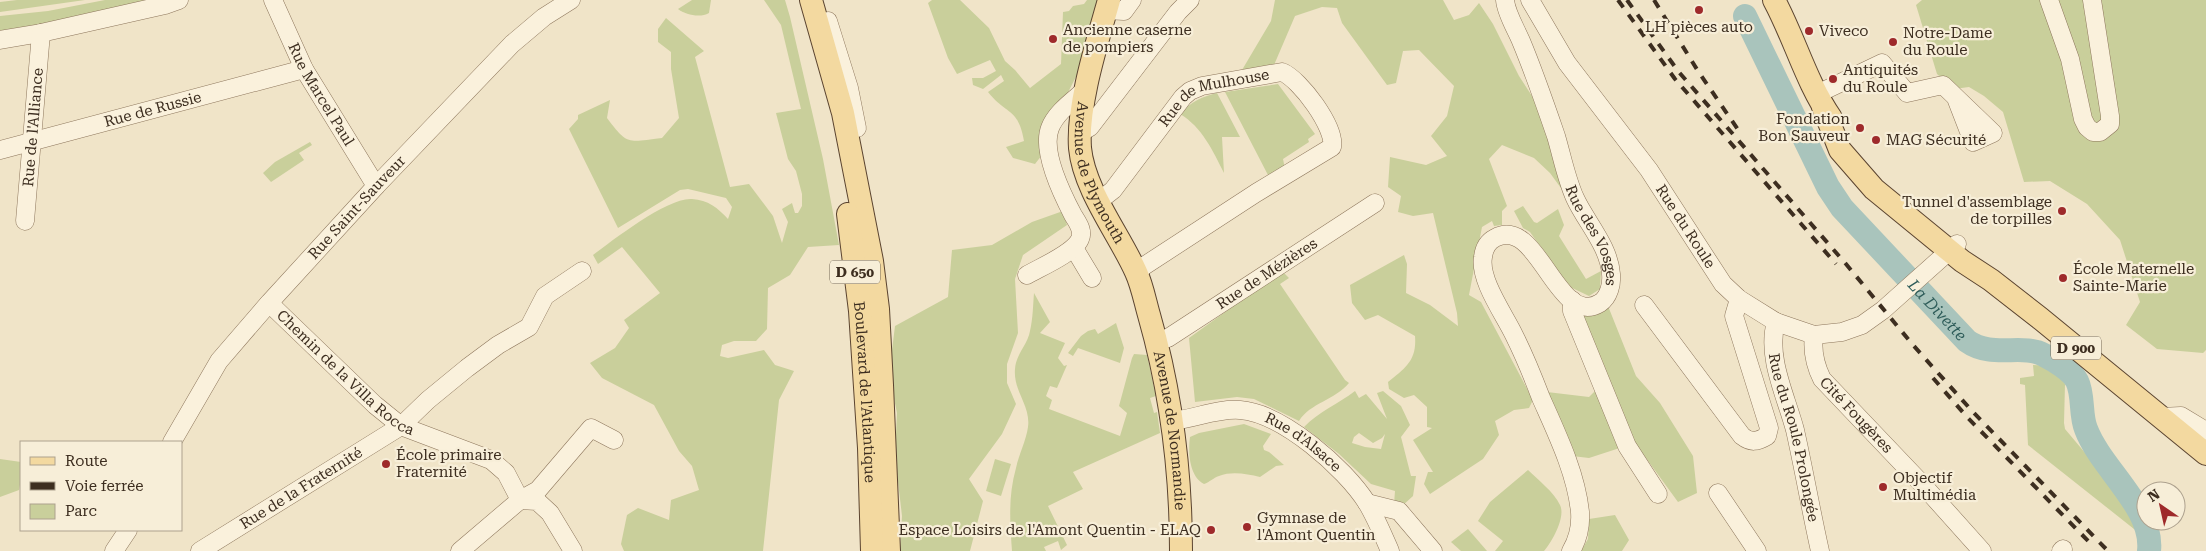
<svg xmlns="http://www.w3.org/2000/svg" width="2206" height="551" font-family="'Roboto Serif',serif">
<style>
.green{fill:#c9cf9b;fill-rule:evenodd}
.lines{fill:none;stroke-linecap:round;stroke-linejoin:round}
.river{stroke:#a9c4bc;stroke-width:24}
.minor-casing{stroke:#8d765c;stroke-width:19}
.major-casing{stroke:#5b4430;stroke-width:24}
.minor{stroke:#faf1dc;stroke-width:18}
.major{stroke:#f3d9a0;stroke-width:22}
.rail{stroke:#3d2e20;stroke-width:4;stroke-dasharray:9 9;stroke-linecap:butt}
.poi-dot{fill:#9e2a2b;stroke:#f7eed8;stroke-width:2}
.labels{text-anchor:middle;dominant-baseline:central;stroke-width:4.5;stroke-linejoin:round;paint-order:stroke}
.shield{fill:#f7eed8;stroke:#756857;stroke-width:1}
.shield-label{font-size:14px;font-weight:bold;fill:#3d2e20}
.poi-label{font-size:15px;fill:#3d2e20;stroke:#f7eed8;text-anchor:start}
.street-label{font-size:15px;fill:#3d2e20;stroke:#f7eed8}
.water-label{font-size:16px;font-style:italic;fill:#2f5d5a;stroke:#f7eed8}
</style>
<rect width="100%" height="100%" fill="#f0e4c8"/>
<g class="green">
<path d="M17,0H85L0,12V2Z"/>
<path d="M105,0H158L0,35V16L48,11Z"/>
<path d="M692,0H711L709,13C700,18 686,15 678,9Z"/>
<path d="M764,0H785L790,17L823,159L839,245L808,247L790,275L768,288L767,329L756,341H734L722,345L720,356L728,358L764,350L775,365L794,371L779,400L763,551H624L621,544L627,515L638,508L669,520L671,500L699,490L692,466L679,451L654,405L602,378L590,363L615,348L629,328L624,320L660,293L622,247L598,264L593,255C613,240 668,197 692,199C708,200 718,208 728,219L732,207L726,198L688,189L680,190L618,228L569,129L578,119V115L610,100L607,118C628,146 628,142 662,138L679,118L671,69V52L658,42V29L666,18L704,51L695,57L730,187L749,184L773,216L782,243L788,222L782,209L792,203L795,213H798L802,206V194L796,171L788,159L776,113L801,109L781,25Z"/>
<path d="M932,0H960L989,28L1005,61L1015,70L1030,88L1061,64L1063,12L1069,11L1073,6L1084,4L1087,0H1098L1081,67L1060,108L1042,155L1035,164L1013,158L1006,147L1024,141C1018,107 1006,115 988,92L1004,81L1001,75L983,89L973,85L972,78H983L996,71L990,60L957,74L948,58L928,3Z"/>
<path d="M1275,0H1443L1454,20L1469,15L1479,3L1493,24L1519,76L1547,119L1566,195L1550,173L1534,158L1502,145L1489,159L1507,206L1502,211V225L1494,226L1492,221L1482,227L1469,295L1481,302L1533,400L1529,408L1514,410L1495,421L1499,435L1483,459L1430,494L1424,484L1428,472H1433L1413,440L1432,428L1427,427V407L1414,395L1404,398L1389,389L1388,382C1405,368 1417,361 1415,336L1378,315L1365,320L1352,303L1350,285L1404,255L1407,264L1406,293L1430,305L1458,326L1457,313L1433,213L1413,216L1398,212L1401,196L1388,187L1390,157L1426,165L1447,156L1431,136L1447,116L1454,86L1419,50L1403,51L1396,83L1387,85L1342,23L1337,8L1322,7L1295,16L1274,65L1242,70L1271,21Z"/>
<path d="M1922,0H2206V350L2203,353L2157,349L2126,325L2140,302L2120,240L2087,204L2050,181L2024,182L2003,112L1984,96L1969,87L1954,89L1937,74L1916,5Z"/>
<path d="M1278,84L1315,134L1308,139L1309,142L1283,159L1285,169L1269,177L1225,92Z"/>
<path d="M1217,93L1240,137H1222L1224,173C1213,151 1202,127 1180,114C1192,101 1201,97 1217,93Z"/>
<path d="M310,142L312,145L299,153L304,160L271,182L263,173L275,162Z"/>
<path d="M1523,206L1534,222L1537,223L1558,209L1564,225L1559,236L1586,279L1601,271L1600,289L1589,296L1568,286L1530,232L1523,228L1514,211Z"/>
<path d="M1063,211L1067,225L1023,255L1015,279L1018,333L1007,364V383L1016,404L1002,434L969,479L983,501L970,551H900L902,516L895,456L897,413L889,374L895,326L948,297L952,250L992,245L1032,222Z"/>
<path d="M1282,271L1289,278L1280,284L1345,380L1349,383C1335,400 1310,403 1299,421L1254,399L1237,397L1195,402L1189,338Z"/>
<path d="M1034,293L1050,322L1040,333L1065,343L1058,358L1064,366L1067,365L1057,388L1050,386L1046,396L1052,400L1049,409L1120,436L1127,413L1119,406L1132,358L1134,354L1147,355L1156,396L1150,398L1154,413L1157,412L1160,433L1073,472L1083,489L1048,506L1067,545L1061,550L1058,541L1044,547L1046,551H1012C1010,522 1008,496 1016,468C1019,454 1026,441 1028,427C1031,406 1013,391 1015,369C1016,354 1028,344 1030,331C1033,318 1033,305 1034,293Z"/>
<path d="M1608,306L1636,376L1660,403L1693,456L1697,493L1678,502L1635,443L1589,458L1572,456L1547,392L1589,397L1605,381L1579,313Z"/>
<path d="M1116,323L1124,348L1120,363L1078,348L1073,356L1068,353L1081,336L1088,331L1095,329L1098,334Z"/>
<path d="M2033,365C2047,365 2058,371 2065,384L2064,423L2065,429L2139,517L2144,534L2134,529L2028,445L2025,385L2020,384V378L2034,376Z"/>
<path d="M1355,391L1359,398L1366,394L1387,419L1377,393L1383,391L1401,406L1410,425L1401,437L1411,476H1416L1413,496L1402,506L1394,504L1395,491L1371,484L1339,454L1304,427C1318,412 1338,404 1355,391ZM1359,433L1373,443L1382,438L1385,434L1381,449L1365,447L1352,443L1354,437Z"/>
<path d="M1244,424L1271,434L1263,446L1264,450L1269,452L1284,465L1276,466L1260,477C1247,474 1232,471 1219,476C1213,478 1210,482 1204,484C1189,476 1188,452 1190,437L1199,433Z"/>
<path d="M0,459L21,462V479L19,490L0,497Z"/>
<path d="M995,459L1011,464L1001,496L986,491Z"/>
<path d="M1528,470C1538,480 1554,492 1560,505C1566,517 1552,542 1544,551H1495L1503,541L1478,521L1490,502Z"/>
<path d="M1615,515L1629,540L1622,551H1581L1588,539L1589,519Z"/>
<path d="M1468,529L1487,551H1461L1451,542Z"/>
</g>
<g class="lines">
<path class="river" id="s1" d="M1745,16L1828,187L1842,208L1967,341C1992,359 2022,343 2044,355C2054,360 2072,371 2077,381C2084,395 2080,415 2086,429C2101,469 2154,508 2149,551"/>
<defs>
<g id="minor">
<path id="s2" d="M273,0L304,69L376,186"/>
<path id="s3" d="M1505,0C1506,13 1516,29 1521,41C1534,72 1545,104 1556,136C1562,156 1566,178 1575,198C1586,222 1609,246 1611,274C1612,284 1609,297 1600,303C1557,329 1538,214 1495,238C1487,242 1484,249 1483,257C1479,280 1504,314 1514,335C1524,355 1533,377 1541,398C1557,434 1576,473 1580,512C1581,526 1578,539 1571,551"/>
<path id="s4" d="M1530,0L1567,63L1649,170L1723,284L1739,299L1776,322L1814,335L1842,332L1862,325L1883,310L1957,244"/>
<path d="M2049,0L2070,59L2083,119L2087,127L2093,132H2100L2110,124V116L2092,0"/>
<path d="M1106,10L1124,11L1132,0"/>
<path d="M828,21L849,88L857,128"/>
<path d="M0,40L41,33L165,5L179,0"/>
<path d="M1817,94L1882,63L1907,93L1943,85L1993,133L1973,142L1956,98"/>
<path d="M1080,133L1090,127L1178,12L1190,0"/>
<path id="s5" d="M0,150L304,69"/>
<path id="s6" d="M1099,201L1113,190L1183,97L1190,91L1202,86L1282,72C1300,79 1336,128 1332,147L1256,193L1144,266L1137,273"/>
<path id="s7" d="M25,221L41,33"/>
<path d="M1074,248L1092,278"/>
<path d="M1027,275C1041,267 1074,253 1080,239C1084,230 1077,222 1073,215C1062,194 1041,151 1050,128C1056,112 1074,100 1086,89"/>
<path d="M1572,300V311L1627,446L1658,494"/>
<path id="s8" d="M269,303L375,405L401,426L491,460L506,473L520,500L537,501L550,513L573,551"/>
<path d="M1644,305L1742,436C1751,443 1757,442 1767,436L1769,428L1734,316L1739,299"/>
<path id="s9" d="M1776,322C1766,357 1786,396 1795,430C1804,470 1811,511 1820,551"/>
<path id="s10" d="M1814,335C1812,350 1815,365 1822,379L1922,484L1982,551"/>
<path id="s11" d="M1156,340L1168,338L1375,203"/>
<path d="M2161,417L2181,416L2206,431"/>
<path id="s12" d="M1172,421C1194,419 1218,408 1240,410C1282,413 1345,468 1367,503C1376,518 1383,535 1390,551"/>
<path id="s13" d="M172,442L219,361L269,303L376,186L512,44L544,17L571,0"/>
<path d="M1718,493L1757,551"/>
<path d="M1367,503L1399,511L1433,551"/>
<path d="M114,551L128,530"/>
<path id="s14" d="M200,551L401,426L428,400L467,368L498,345L529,327L545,296L582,271"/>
<path d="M460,551L520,500L538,490L591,428L614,440"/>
<path d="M2061,551L2063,549"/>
</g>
<g id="major">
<path d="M811,0L843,113L872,261L878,309L882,385L889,551"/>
<path id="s15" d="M1109,0C1097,43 1077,104 1080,148C1084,190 1119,234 1136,272C1142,285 1145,301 1149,315C1171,392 1181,471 1181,551"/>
<path d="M1774,0C1795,39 1806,82 1831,118"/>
<path d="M1823,107L1840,150L1874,189L1962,261L1991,280L2041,319L2206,454"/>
<path id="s16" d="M848,214L860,311L869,448L872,551"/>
</g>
</defs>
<use href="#minor" class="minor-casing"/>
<use href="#major" class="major-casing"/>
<use href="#minor" class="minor"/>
<use href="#major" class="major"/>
<g class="rail">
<path d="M1618,0L1675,79L1836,264"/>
<path d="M1627,0L1678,71L1846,264L1913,345L1973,412L2108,551"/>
<path d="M1654,0L1698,71L1741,134"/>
<path d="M1933,378L1967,417L2092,545"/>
</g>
</g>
<g class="poi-dot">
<circle cx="1699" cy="10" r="5"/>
<circle cx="1809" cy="31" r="5"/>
<circle cx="1053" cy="39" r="5"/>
<circle cx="1893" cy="42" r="5"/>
<circle cx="1833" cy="79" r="5"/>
<circle cx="1860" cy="128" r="5"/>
<circle cx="1876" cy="140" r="5"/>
<circle cx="2062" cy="211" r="5"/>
<circle cx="2063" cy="278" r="5"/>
<circle cx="386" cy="464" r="5"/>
<circle cx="1883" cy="487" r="5"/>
<circle cx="1247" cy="527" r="5"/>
<circle cx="1211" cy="530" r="5"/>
</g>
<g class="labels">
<g class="shield">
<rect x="830" y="260.5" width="50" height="23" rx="4"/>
<rect x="2051" y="336.5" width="50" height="23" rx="4"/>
</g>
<g class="shield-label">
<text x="855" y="272">D 650</text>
<text x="2076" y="348">D 900</text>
</g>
<g class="poi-label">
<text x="1699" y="27" text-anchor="middle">LH pièces auto</text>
<text x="1063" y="30">Ancienne caserne<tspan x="1063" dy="17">de pompiers</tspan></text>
<text x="1819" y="31">Viveco</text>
<text x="1903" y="33">Notre-Dame<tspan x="1903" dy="17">du Roule</tspan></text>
<text x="1843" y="70">Antiquités<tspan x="1843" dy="17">du Roule</tspan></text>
<text x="1850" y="119" text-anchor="end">Fondation<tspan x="1850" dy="17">Bon Sauveur</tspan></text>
<text x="1886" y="140">MAG Sécurité</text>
<text x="2052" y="202" text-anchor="end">Tunnel d'assemblage<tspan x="2052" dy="17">de torpilles</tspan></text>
<text x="2073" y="269">École Maternelle<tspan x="2073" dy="17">Sainte-Marie</tspan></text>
<text x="396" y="455">École primaire<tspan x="396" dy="17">Fraternité</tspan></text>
<text x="1893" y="478">Objectif<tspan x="1893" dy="17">Multimédia</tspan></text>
<text x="1257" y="518">Gymnase de<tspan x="1257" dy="17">l'Amont Quentin</tspan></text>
<text x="1201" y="530" text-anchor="end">Espace Loisirs de l'Amont Quentin - ELAQ</text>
</g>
<g class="street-label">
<text stroke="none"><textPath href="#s2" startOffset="106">Rue Marcel Paul</textPath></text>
<text stroke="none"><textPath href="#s6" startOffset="162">Rue de Mulhouse</textPath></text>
<text stroke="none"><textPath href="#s5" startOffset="158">Rue de Russie</textPath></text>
<text stroke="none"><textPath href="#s7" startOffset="94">Rue de l'Alliance</textPath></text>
<text stroke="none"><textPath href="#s15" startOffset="180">Avenue de Plymouth</textPath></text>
<text stroke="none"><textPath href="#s13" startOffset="300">Rue Saint-Sauveur</textPath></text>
<text stroke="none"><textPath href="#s4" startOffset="275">Rue du Roule</textPath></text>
<text stroke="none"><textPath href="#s3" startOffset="252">Rue des Vosges</textPath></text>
<text stroke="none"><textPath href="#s11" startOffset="130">Rue de Mézières</textPath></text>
<text stroke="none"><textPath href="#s8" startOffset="104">Chemin de la Villa Rocca</textPath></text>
<text stroke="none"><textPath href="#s16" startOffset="179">Boulevard de l'Atlantique</textPath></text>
<text stroke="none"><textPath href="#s10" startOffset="95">Cité Fougères</textPath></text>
<text stroke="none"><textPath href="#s15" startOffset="451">Avenue de Normandie</textPath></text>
<text stroke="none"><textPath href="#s9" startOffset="118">Rue du Roule Prolongée</textPath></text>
<text stroke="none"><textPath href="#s12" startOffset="141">Rue d'Alsace</textPath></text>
<text stroke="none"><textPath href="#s14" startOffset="119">Rue de la Fraternité</textPath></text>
</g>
<g class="water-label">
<text stroke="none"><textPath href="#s1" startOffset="355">La Divette</textPath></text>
</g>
</g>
<rect x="20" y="441" width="162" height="90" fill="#f7eed8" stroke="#ada18e"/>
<rect x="30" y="457" width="25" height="8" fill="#f3d9a0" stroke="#ada18e"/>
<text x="65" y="466" font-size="15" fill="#3d2e20">Route</text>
<rect x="30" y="482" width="25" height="8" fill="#3d2e20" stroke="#ada18e"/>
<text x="65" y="491" font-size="15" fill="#3d2e20">Voie ferrée</text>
<rect x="30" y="504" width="25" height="15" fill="#c9cf9b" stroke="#ada18e"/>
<text x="65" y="516" font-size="15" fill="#3d2e20">Parc</text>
<g transform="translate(2161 506) rotate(326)"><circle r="24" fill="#f7eed8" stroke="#ada18e"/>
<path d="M0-4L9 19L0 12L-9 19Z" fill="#9e2a2b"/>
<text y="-8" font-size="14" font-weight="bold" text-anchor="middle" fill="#3d2e20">N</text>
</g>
</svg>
